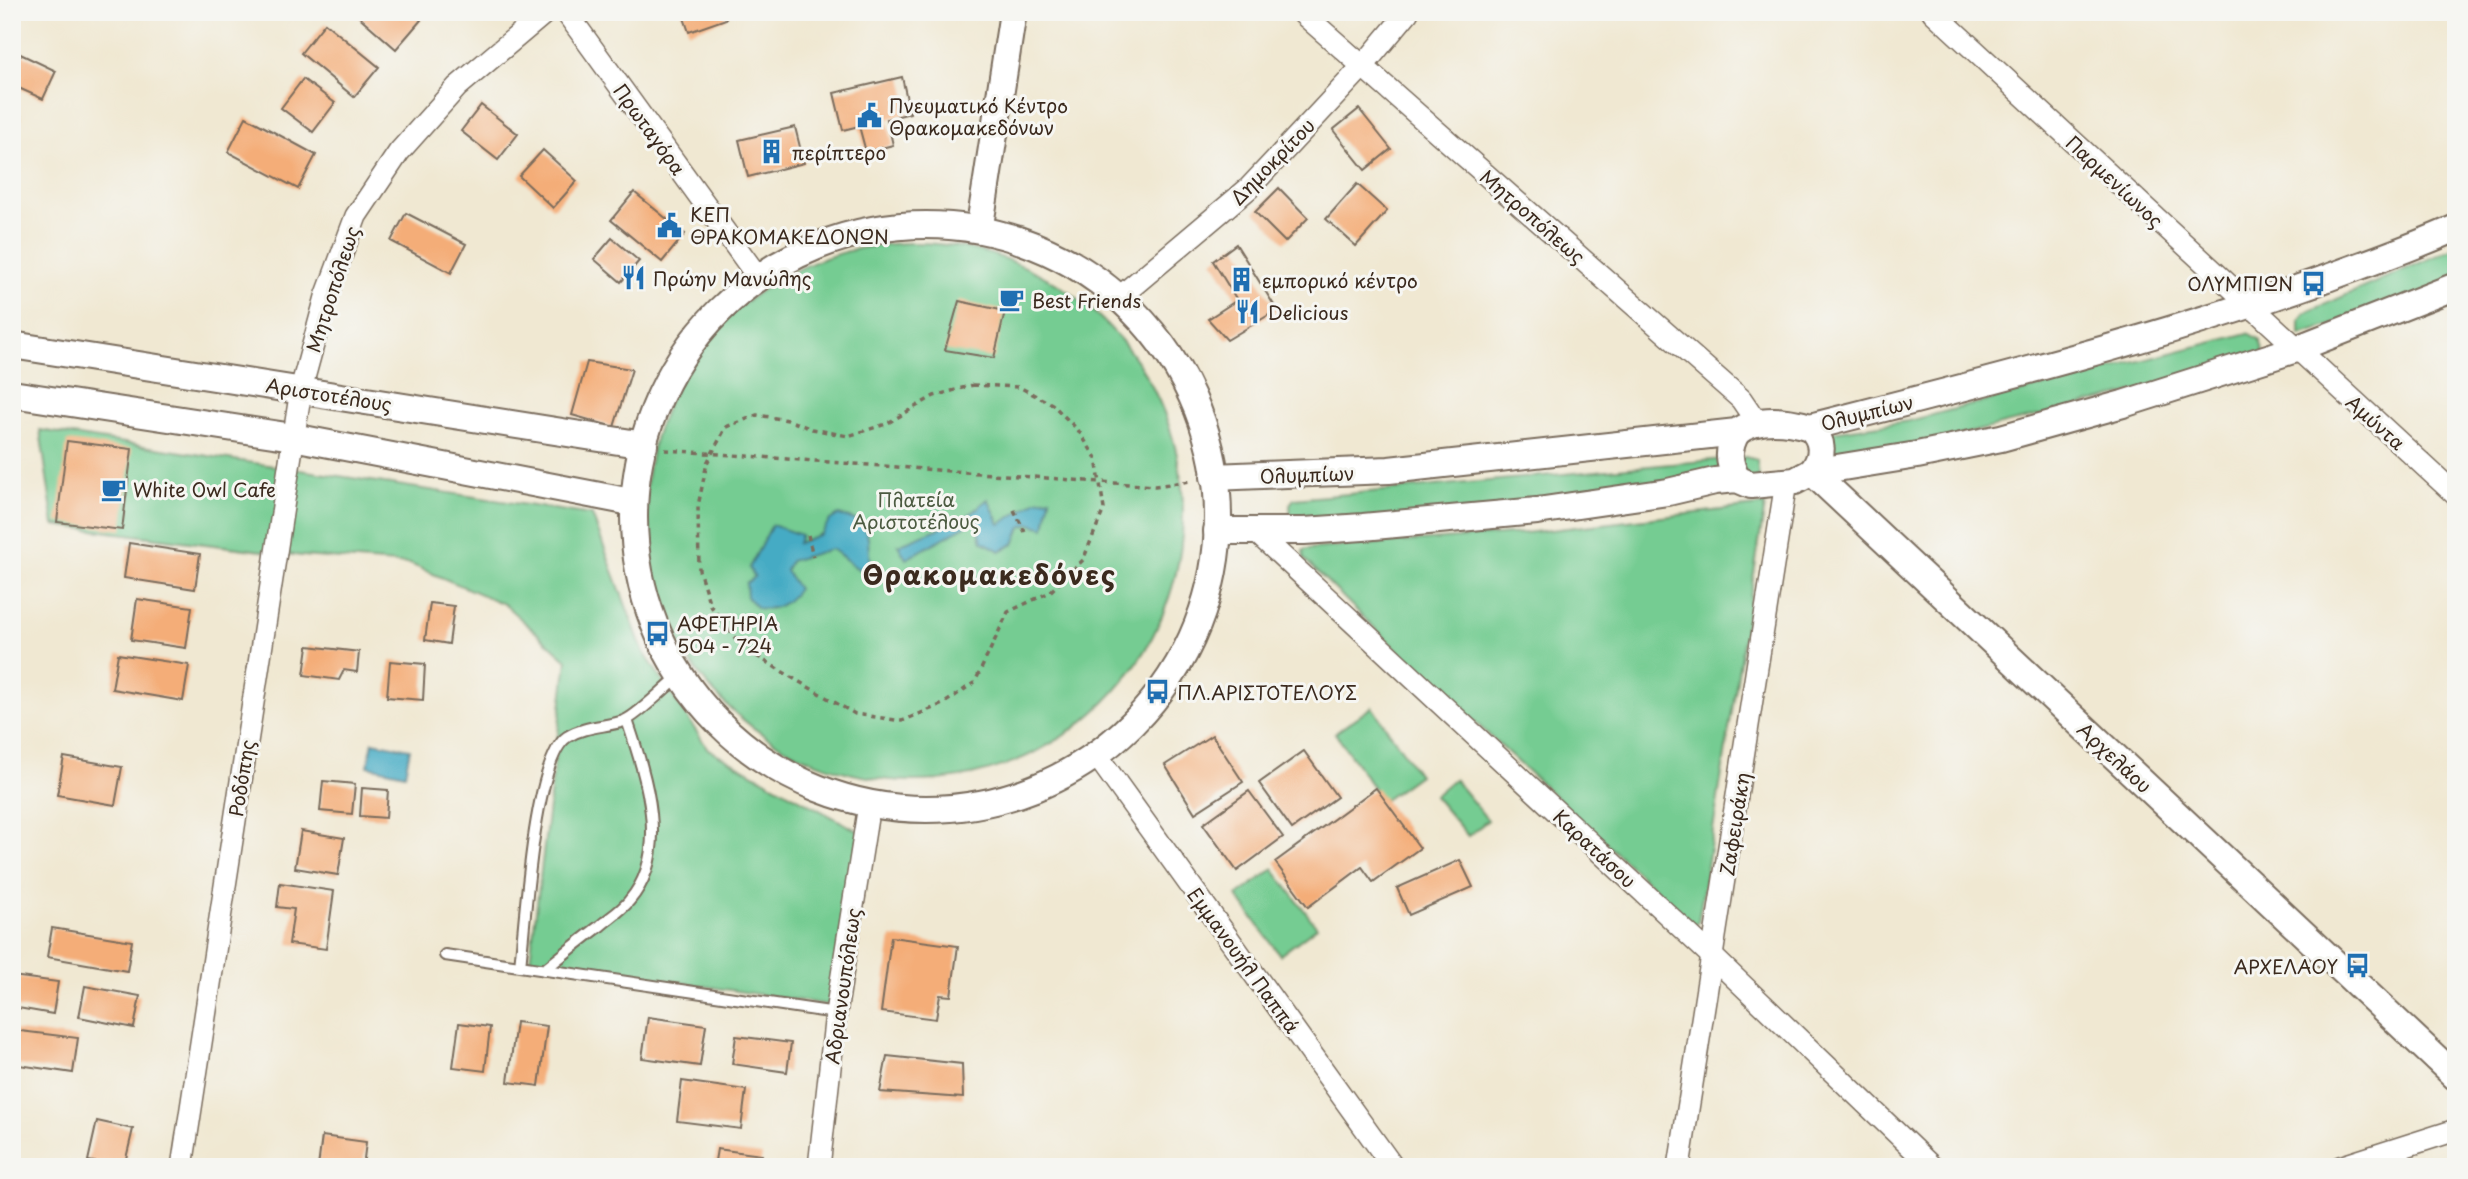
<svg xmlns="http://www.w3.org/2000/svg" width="2468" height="1179" font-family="'Playpen Sans',sans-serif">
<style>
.green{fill:#74cc92;stroke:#587b58;stroke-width:2}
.water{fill:#44abc4;stroke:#406a71;stroke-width:2}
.building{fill:#f4ad78}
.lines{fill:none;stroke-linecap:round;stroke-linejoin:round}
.service-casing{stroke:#7a6c5d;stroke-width:14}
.minor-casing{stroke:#7a6c5d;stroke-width:24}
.tertiary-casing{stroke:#7a6c5d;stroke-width:30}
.path{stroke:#7a6c5d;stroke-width:3.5;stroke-dasharray:5 5;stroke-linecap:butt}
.service{stroke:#fff;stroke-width:10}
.minor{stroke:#fff;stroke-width:21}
.tertiary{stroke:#fff;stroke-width:26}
.labels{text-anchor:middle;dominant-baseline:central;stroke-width:6;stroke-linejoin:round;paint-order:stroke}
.poi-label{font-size:19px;fill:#3b2a1e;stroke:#f6f6f2;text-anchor:start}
.street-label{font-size:19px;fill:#3b2a1e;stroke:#f6f6f2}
.park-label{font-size:19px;fill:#4c5b41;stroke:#f6f6f2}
.district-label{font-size:26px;font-weight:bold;letter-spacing:2px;fill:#3b2a1e;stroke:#f6f6f2}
</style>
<rect width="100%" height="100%" fill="#f6f6f2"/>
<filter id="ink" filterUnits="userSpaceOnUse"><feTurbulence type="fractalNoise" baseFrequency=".0143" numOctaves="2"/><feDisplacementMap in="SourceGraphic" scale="14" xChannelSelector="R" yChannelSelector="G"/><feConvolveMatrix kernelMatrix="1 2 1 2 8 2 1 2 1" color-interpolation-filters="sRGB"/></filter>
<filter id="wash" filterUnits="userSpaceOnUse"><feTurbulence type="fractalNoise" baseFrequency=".00686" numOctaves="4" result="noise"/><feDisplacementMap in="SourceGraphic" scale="28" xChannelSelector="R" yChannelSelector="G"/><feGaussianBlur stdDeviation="1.57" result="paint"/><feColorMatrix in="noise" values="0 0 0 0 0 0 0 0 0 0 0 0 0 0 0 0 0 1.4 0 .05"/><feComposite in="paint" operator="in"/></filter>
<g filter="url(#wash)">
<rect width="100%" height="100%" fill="#f0e8d2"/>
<g class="green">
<circle cx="914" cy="512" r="269"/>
<path d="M2456,247V287L2300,335V319L2305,313Z"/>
<path d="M2248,333L2260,340L2266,359L1812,472L1817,434L1909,421Z"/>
<path d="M40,430L592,515L643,651L708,749L860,832L829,1005L530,960L567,660L504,604L410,564L302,556L54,525Z"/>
<path d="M1746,457L1757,460L1759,479L1291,531L1290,504L1294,499Z"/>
<path d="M1765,505L1698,923L1693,924L1394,647L1304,559L1303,551L1306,549L1525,533Z"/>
<path d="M1372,707L1419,775L1383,801L1335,733Z"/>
<path d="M1454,779L1488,820L1468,836L1434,796Z"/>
<path d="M1273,869L1317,927L1280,955L1237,896Z"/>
</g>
<g class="water">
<path d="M1050,498L1045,528L1030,524L1021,527L1014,544L1000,551L982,541L976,520L906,559L898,545L965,518L988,499L1000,524L1037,500Z"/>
<path d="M839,515L862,522L868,538L870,568L862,571C850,565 844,556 831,549L790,561L786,571L798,589C787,604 776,611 757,608L747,597L746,583L755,577L749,568L772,525L801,535L798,543L821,534L830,520Z"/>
<path d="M373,742L410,749L405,774L368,766Z"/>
</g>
<g id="blocks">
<g class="building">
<path d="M357,12H412L421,20L396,49L356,14Z"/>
<path d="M682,12H723L726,19L689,32Z"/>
<path d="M325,23L379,67L354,97L301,53Z"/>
<path d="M12,50L56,71L43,99L12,85Z"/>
<path d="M902,77L910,113L887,119L893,145L866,152L859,126L843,130L834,93Z"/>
<path d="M303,79L335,103L313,132L281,108Z"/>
<path d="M481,105L518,134L498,160L461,131Z"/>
<path d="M1359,109L1391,149L1365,170L1333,130Z"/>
<path d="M12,114L21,116L13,143H12Z"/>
<path d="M246,117L316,155L298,189L228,152Z"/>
<path d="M795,127L804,163L748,177L739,140Z"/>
<path d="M543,150L577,181L553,208L519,176Z"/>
<path d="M1357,184L1387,211L1356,246L1326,219Z"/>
<path d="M1279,188L1308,218L1285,242L1255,212Z"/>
<path d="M634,192L685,234L662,262L611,220Z"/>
<path d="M406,213L466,244L451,273L391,241Z"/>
<path d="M612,238L639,261L621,282L594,259Z"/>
<path d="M1236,244L1277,310L1227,340L1208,319L1237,300L1213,261Z"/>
<path d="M959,301L1005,311L994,358L945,350Z"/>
<path d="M587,362L632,369L614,427L572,415Z"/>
<path d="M67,441L132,449L122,530L57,522Z"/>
<path d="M129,543L200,554L195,589L124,578Z"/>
<path d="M137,599L192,607L186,648L131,640Z"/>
<path d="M430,603L454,606L449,644L425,640Z"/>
<path d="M308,646L359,652L357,672L344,670L339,680L304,675Z"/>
<path d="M118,654L189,665L183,701L112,689Z"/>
<path d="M390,661L425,664L423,700L387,697Z"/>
<path d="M1212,735L1243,782L1195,813L1165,765Z"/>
<path d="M1304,751L1337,797L1292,829L1259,783Z"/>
<path d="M64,757L122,767L115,805L57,795Z"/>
<path d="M323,781L355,784L352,814L320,811Z"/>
<path d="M362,788L388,790L386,818L360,816Z"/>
<path d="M1376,788L1420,848L1373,882L1362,867L1308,907L1275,862Z"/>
<path d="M1249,791L1283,837L1237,871L1203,824Z"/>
<path d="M301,831L344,838L338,875L295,868Z"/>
<path d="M1460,860L1473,887L1409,915L1397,888Z"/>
<path d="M280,883L334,891L326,949L289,944L294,909L277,907Z"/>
<path d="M52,928L132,941L127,971L47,957Z"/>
<path d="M891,937L958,946L951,996L940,995L936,1019L881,1012Z"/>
<path d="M12,976L58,982L53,1014L12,1007Z"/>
<path d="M85,986L140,996L134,1028L79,1017Z"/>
<path d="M648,1017L706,1025L700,1066L642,1058Z"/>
<path d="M516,1022L547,1026L539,1086L508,1082Z"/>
<path d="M459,1023L490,1027L485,1071L453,1067Z"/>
<path d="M12,1030L78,1038L73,1073L12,1064Z"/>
<path d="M736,1036L791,1043L787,1072L732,1064Z"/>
<path d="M887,1056L962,1064L963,1098L880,1092Z"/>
<path d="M682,1081L746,1090L741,1129L677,1121Z"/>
<path d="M97,1121L133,1129L124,1167L88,1161Z"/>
<path d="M322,1136L366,1142L363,1167H318Z"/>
<path d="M717,1149L762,1155L760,1167H714Z"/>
</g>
</g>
</g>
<g filter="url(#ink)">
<use href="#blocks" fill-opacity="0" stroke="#7a6c5d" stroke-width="2"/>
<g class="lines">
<defs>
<g id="service">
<path d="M445,955L836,1013"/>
<path d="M520,966C525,923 534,759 567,737C584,726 605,727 624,721C637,716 666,687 678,677"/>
<path d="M544,970C563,955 581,940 600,926C609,918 621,911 629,901C672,852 645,774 627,720"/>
</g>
<g id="minor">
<path d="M566,12L760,280"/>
<path d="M1301,12L1741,399L1758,424"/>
<path d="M1933,12L2456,495"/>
<path d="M1122,295L1249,188L1363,66L1408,12"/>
<path d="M1255,531L1713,957L1932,1167"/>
<path d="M1095,753L1393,1167"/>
<path d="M182,1167L301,389L326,297L356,216L399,152L457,87L546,12"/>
<path d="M819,1167L836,1013L869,805"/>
<path d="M1679,1167L1786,482"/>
<path d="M2340,1167L2456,1130"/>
</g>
<g id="tertiary">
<path d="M980,225L1013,12"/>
<circle cx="926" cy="517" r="292"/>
<path d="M12,345L644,445"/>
<path d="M12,394L293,437L631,502"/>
<path d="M1810,427C1824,441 1824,456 1812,472"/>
<path d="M1737,432C1727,449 1728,462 1737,479"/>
<path d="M1812,472L2456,1077"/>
<path d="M1214,477L1389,470L1737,432C1757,417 1786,420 1810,427C1982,383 2154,340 2322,280C2367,263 2412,248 2456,228"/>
<path d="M1217,531H1304L1363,527L1537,511L1668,492L1715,481L1737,479L1751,485L1795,481L1812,472L1917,455L2001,438L2123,404L2296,349L2456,286"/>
</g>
</defs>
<use href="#service" class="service-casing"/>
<use href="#minor" class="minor-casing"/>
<use href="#tertiary" class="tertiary-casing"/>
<g class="path">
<path d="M973,385L1019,387L1052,404L1078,430L1096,458L1104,509L1083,560L1050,592L1008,612L975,682L943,704L902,721L855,714L796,680L742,647L710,605L699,570L698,506L707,463L726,427L757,415L788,420L812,429L848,436L886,424L934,396Z"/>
<path d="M665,450L1155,486L1191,481"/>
<path d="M1014,510L1025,532"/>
<path d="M808,535L813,557"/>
</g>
<use href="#service" class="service"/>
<use href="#minor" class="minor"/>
<use href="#tertiary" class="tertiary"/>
</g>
</g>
<defs>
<symbol id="civic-bare" viewBox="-9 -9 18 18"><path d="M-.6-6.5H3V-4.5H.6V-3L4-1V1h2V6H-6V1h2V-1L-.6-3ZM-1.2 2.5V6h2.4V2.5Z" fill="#1f6fb2" stroke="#f6f6f2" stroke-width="2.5" paint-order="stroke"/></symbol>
<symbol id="building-bare" viewBox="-9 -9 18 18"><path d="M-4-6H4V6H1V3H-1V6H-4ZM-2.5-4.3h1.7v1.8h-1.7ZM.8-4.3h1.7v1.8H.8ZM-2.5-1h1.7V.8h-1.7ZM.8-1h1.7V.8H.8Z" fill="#1f6fb2" stroke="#f6f6f2" stroke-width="2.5" paint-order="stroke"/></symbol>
<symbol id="restaurant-bare" viewBox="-9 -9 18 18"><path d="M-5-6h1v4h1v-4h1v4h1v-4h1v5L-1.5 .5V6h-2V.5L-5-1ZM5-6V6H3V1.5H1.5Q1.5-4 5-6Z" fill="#1f6fb2" stroke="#f6f6f2" stroke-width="2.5" paint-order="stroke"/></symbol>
<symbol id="bus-bare" viewBox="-9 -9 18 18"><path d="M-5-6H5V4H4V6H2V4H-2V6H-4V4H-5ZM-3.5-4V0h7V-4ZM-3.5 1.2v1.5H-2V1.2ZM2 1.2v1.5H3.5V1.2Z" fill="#1f6fb2" stroke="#f6f6f2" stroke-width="2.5" paint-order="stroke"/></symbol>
<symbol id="cafe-bare" viewBox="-9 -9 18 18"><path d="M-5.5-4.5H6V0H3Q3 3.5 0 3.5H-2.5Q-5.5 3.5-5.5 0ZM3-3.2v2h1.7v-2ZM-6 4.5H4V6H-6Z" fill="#1f6fb2" stroke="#f6f6f2" stroke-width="2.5" paint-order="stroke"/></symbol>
</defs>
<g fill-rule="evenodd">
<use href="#civic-bare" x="852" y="98" width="35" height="35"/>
<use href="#building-bare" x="754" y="134" width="35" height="35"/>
<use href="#civic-bare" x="652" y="208" width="35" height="35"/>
<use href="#restaurant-bare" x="616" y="260" width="35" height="35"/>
<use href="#building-bare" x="1224" y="262" width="35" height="35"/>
<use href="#bus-bare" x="2296" y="266" width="35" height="35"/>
<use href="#cafe-bare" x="994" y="282" width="35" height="35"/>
<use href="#restaurant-bare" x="1230" y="294" width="35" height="35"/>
<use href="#cafe-bare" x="96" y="472" width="35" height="35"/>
<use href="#bus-bare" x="640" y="616" width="35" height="35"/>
<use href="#bus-bare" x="1140" y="674" width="35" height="35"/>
<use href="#bus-bare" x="2340" y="948" width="35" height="35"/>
</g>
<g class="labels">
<g class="poi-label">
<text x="889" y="105">Πνευματικό Κέντρο<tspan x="889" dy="22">Θρακομακεδόνων</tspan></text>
<text x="792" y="152">περίπτερο</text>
<text x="690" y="214">ΚΕΠ<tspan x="690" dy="22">ΘΡΑΚΟΜΑΚΕΔΟΝΩΝ</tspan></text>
<text x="653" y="278">Πρώην Μανώλης</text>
<text x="1262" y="280">εμπορικό κέντρο</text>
<text x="2293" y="283" text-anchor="end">ΟΛΥΜΠΙΩΝ</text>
<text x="1032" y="300">Best Friends</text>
<text x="1268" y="312">Delicious</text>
<text x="133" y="489">White Owl Cafe</text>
<text x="677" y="623">ΑΦΕΤΗΡΙΑ<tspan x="677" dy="22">504 - 724</tspan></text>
<text x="1177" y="692">ΠΛ.ΑΡΙΣΤΟΤΕΛΟΥΣ</text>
<text x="2338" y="966" text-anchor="end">ΑΡΧΕΛΑΟΥ</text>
</g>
<g class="street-label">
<text transform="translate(650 129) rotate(54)">Πρωταγόρα</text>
<text transform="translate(1272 161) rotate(-46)">Δημοκρίτου</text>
<text transform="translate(2115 181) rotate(43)">Παρμενίωνος</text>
<text transform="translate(1533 216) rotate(41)">Μητροπόλεως</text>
<text transform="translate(332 289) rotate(-72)">Μητροπόλεως</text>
<text transform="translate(329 394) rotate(9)">Αριστοτέλους</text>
<text transform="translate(1867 412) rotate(-14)">Ολυμπίων</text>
<text transform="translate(2376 422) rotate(42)">Αμύντα</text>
<text transform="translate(1307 474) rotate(-2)">Ολυμπίων</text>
<text transform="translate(2115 757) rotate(43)">Αρχελάου</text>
<text transform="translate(241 778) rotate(-81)">Ροδόπης</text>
<text transform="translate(1734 824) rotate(-81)">Ζαφειράκη</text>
<text transform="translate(1595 848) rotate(43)">Καρατάσου</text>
<text transform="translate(1244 960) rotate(54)">Εμμανουήλ Παππά</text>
<text transform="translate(842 986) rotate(-82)">Αδριανουπόλεως</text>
</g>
<g class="park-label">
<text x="916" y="499">Πλατεία<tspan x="916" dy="22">Αριστοτέλους</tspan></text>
</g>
<g class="district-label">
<text x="990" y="574">Θρακομακεδόνες</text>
</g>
</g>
<rect width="2468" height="1179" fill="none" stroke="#f6f6f2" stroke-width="42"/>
</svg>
